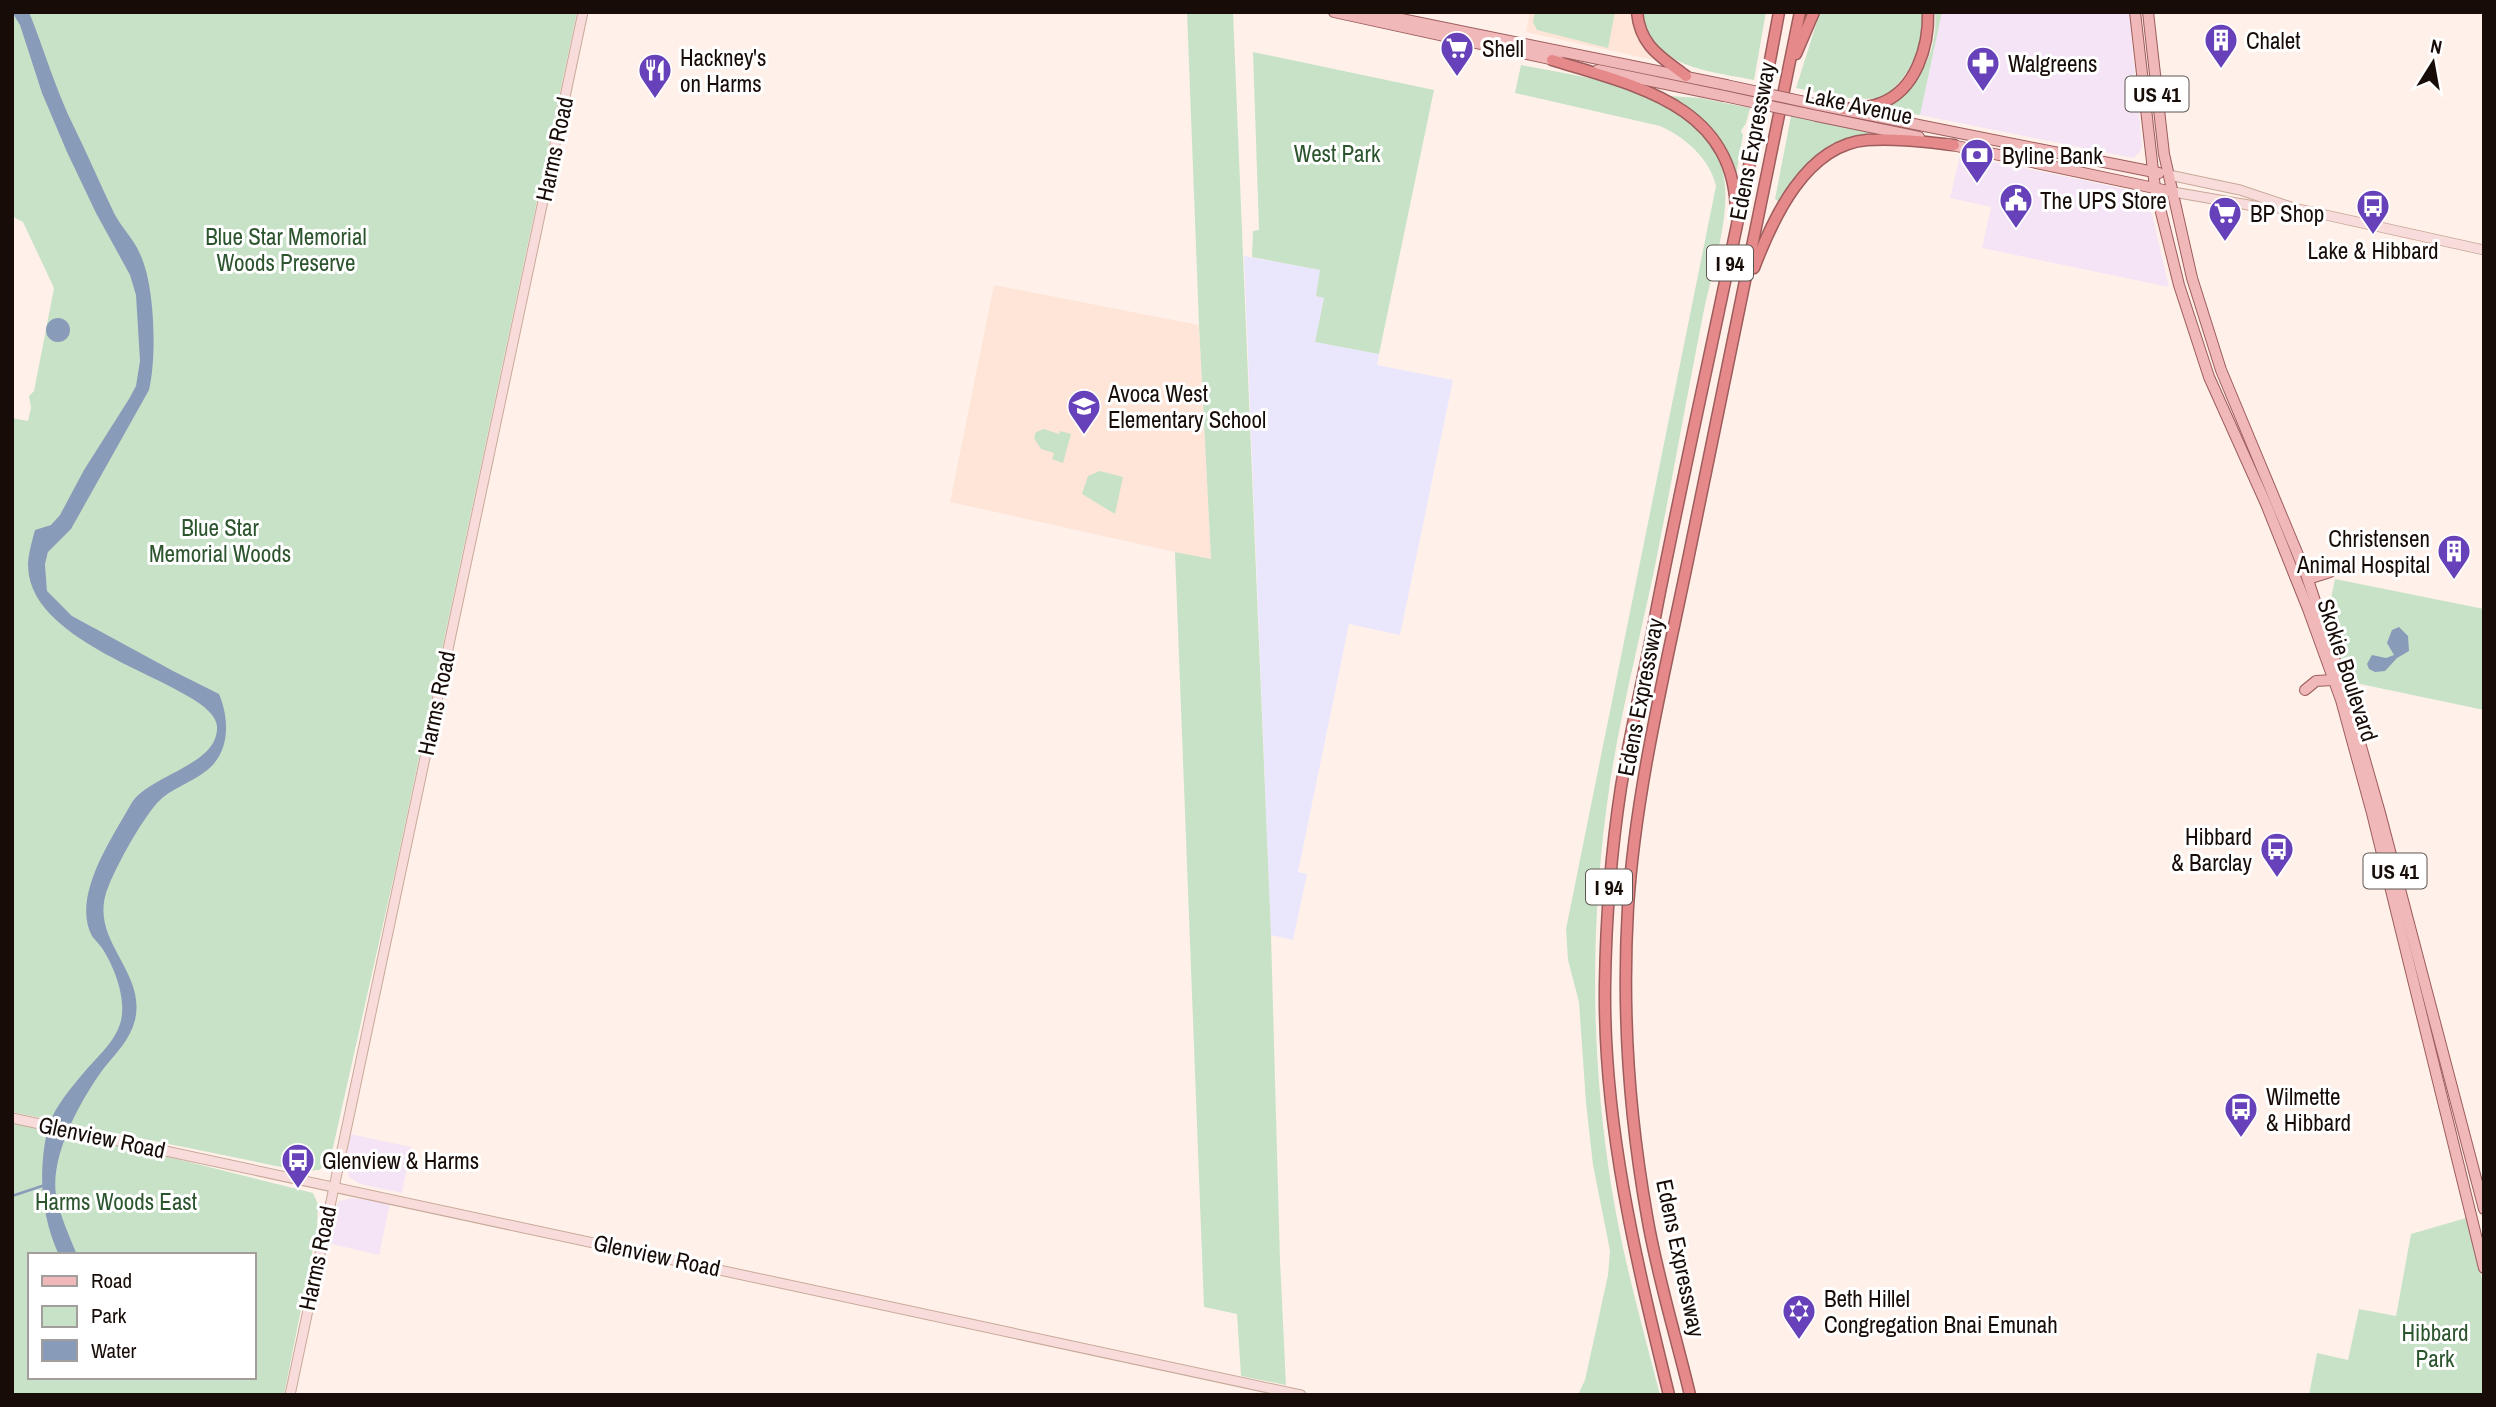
<svg xmlns="http://www.w3.org/2000/svg" width="2496" height="1407" font-family="'Archivo Narrow',sans-serif">
<style>
.commercial{fill:#f4e4f6}
.industrial{fill:#eae7fd}
.built{fill:#fee5d8}
.green{fill:#c8e2c8;fill-rule:evenodd}
.water{fill:#889bb9}
.lines{fill:none;stroke-linecap:round;stroke-linejoin:round}
.stream{stroke:#889bb9;stroke-width:2.5}
.secondary-casing{stroke:#c9a998;stroke-width:11}
.primary-casing{stroke:#9e5d5c;stroke-width:12}
.motorway-casing{stroke:#9e5d5c;stroke-width:13}
.secondary{stroke:#f8dcdc;stroke-width:9}
.primary{stroke:#f0b8b9;stroke-width:10}
.motorway{stroke:#e6898a;stroke-width:10}
.primary-bridge-casing{stroke:#9e5d5c;stroke-width:12;stroke-linecap:butt}
.primary-bridge{stroke:#f0b8b9;stroke-width:10}
.labels{text-anchor:middle;dominant-baseline:central;stroke-width:6;stroke-linejoin:round;paint-order:stroke}
.shield{fill:#fff;stroke:#5d5551;stroke-width:2}
.shield-label{font-size:21px;font-weight:bold;fill:#170c07}
.poi-label{font-size:23px;fill:#170c07;stroke:#fff;text-anchor:start}
.street-label{font-size:23px;fill:#170c07;stroke:#fff}
.park-label{font-size:23px;fill:#2c552e;stroke:#fff}
</style>
<rect width="100%" height="100%" fill="#fff1ea"/>
<g class="commercial">
<path d="M1942,12H2129L2142,146L2140,152L2133,158L1920,115Z"/>
<path d="M1960,155L2092,182L2124,189L2134,194L2141,199L2152,214L2169,287L1982,248L1991,207L1950,198Z"/>
<path d="M350,1134L411,1147L402,1193L360,1184L349,1177L346,1163Z"/>
<path d="M352,1198L390,1203L379,1255L327,1243L336,1207L339,1201Z"/>
</g>
<path class="industrial" d="M1244,256L1321,270L1316,296L1324,297L1316,342L1379,354L1377,365L1453,380L1400,635L1349,624L1298,872L1307,874L1293,940L1271,935Z"/>
<g class="built">
<path d="M1530,12H1630L1635,31L1654,60L1526,32Z"/>
<path d="M994,285L1199,325L1211,560L950,502Z"/>
</g>
<g class="green">
<path d="M12,12H577L395,871L330,1161L319,1170L301,1171L12,1112V418L28,421L31,408L29,396L34,391L54,288L23,222L15,218L12,213ZM48,552L45,564L47,592L72,616L94,628L91,644C56,624 36,606 28,566Z"/>
<path d="M1187,12H1233L1271,935L1280,1260L1286,1385L1241,1376L1237,1314L1204,1307L1175,552L1211,559L1199,325Z"/>
<path d="M1535,12H1615L1608,48L1537,30L1533,22Z"/>
<path d="M1643,12H1766L1754,80C1709,71 1650,68 1643,12Z"/>
<path d="M1820,12H1923C1922,43 1916,65 1895,87C1891,92 1889,95 1883,97C1858,103 1820,93 1796,88Z"/>
<path d="M1935,12H1942L1920,115L1884,109L1883,107C1918,93 1939,49 1935,12Z"/>
<path d="M1253,52L1434,90L1379,354L1315,342L1324,298L1316,296L1320,270L1252,257L1253,231L1259,230Z"/>
<path d="M1521,65C1589,79 1697,88 1722,169C1734,210 1711,273 1703,315C1686,401 1671,486 1654,571C1639,642 1621,712 1610,783C1590,916 1590,1052 1611,1184C1622,1255 1642,1325 1660,1395H1578L1585,1380L1608,1275L1610,1251L1593,1165L1586,1103L1579,1002L1568,960L1566,929L1716,186C1710,159 1685,137 1660,126L1515,93Z"/>
<path d="M1669,96L1700,98L1750,108L1746,123L1741,131L1743,135L1736,176L1720,142L1701,117H1698Z"/>
<path d="M1791,116L1867,132L1870,135C1825,141 1807,171 1780,203L1775,199Z"/>
<path d="M1044,429L1059,434L1060,431L1071,434L1063,463L1052,459L1054,453L1041,449L1034,438L1036,432Z"/>
<path d="M1100,471L1123,477L1115,514L1082,494L1088,476Z"/>
<path d="M2335,579L2484,609V710L2346,681L2327,618Z"/>
<path d="M12,1122L129,1147L313,1193L318,1204L317,1229L284,1395H12ZM30,1255H254V1377H30Z"/>
<path d="M2466,1218L2484,1286V1395H2309L2317,1353L2348,1360L2359,1309L2396,1316L2411,1234Z"/>
</g>
<g class="water">
<path d="M12,12H29C44,49 56,91 74,127C88,155 100,184 114,213C121,227 134,239 140,254C155,285 157,357 149,390L71,529L48,552L45,564L47,591L72,616L175,672L219,694C230,720 230,753 206,771C191,783 171,788 157,803C140,823 119,861 109,885C85,939 147,969 135,1020C130,1040 116,1053 104,1068C81,1099 50,1155 56,1195C60,1216 69,1235 77,1255H59C41,1216 38,1173 47,1132C52,1109 72,1087 86,1070C101,1053 121,1036 122,1013C124,992 113,965 102,948C99,944 95,940 92,936C71,897 112,838 131,804C149,774 219,766 217,726C215,684 30,653 28,566C28,555 32,541 35,530L51,525L60,515L84,470L129,399L136,386L140,361L136,295L130,275L96,213L67,152L42,93L20,25Z"/>
<circle cx="58" cy="330" r="12"/>
<path d="M2399,627L2408,636L2409,651L2397,658L2385,671L2375,672L2369,669L2367,664L2372,655L2386,658L2394,655L2387,643L2392,630Z"/>
</g>
<g class="lines">
<path class="stream" d="M12,1196L42,1186"/>
<defs>
<g id="secondary">
<path d="M2169,175L2240,190L2294,208L2484,250"/>
<path d="M2173,192L2266,208H2286"/>
<path d="M12,1118L1301,1395"/>
<path d="M290,1395L583,12"/>
</g>
<g id="primary">
<path d="M1334,12L1559,61"/>
<path d="M1367,12L1726,85"/>
<path d="M2135,12L2155,188L2179,285L2209,377L2266,504L2308,609L2341,700L2372,813L2484,1268"/>
<path d="M2148,12L2164,154L2192,278L2221,370L2306,574L2347,697L2380,813L2484,1209"/>
<path d="M1598,70L1724,96"/>
<path d="M1819,105L2159,173"/>
<path d="M1817,116L1919,137"/>
<path d="M1947,144L2173,192"/>
<path d="M2308,579L2330,572"/>
<path d="M2305,690L2316,681L2333,680"/>
</g>
<g id="motorway">
<path d="M1637,12C1640,46 1661,57 1686,76"/>
<path d="M1796,54L1814,12"/>
<path d="M1552,60C1636,86 1735,105 1736,213"/>
<path d="M1843,109C1856,108 1869,108 1881,103C1916,90 1929,46 1928,12"/>
<path d="M1754,268C1773,218 1806,145 1867,140C1896,138 1926,142 1954,145"/>
<path d="M1669,1395C1636,1260 1603,1124 1605,984C1606,919 1611,852 1621,787C1631,727 1646,667 1657,607C1696,409 1743,211 1779,12"/>
<path d="M1690,1395C1676,1336 1657,1276 1647,1216C1629,1115 1622,1009 1628,907C1636,785 1667,664 1691,545C1728,368 1763,190 1800,12"/>
</g>
</defs>
<use href="#secondary" class="secondary-casing"/>
<use href="#primary" class="primary-casing"/>
<use href="#motorway" class="motorway-casing"/>
<use href="#secondary" class="secondary"/>
<use href="#primary" class="primary"/>
<use href="#motorway" class="motorway"/>
<defs>
<g id="primary-bridge">
<path d="M1726,85L1819,105"/>
<path d="M1724,96L1817,116"/>
</g>
</defs>
<use href="#primary-bridge" class="primary-bridge-casing"/>
<use href="#primary-bridge" class="primary-bridge"/>
</g>
<defs>
<symbol id="building-pin" viewBox="-11 -11 22 30"><path d="M0 17L-7.5 6A9.5 9.5 0 1 1 7.5 6Z" fill="#6641b9" stroke="#fff"/><path d="M-4-6H4V6H1V3H-1V6H-4ZM-2.5-4.3h1.7v1.8h-1.7ZM.8-4.3h1.7v1.8H.8ZM-2.5-1h1.7V.8h-1.7ZM.8-1h1.7V.8H.8Z" fill="#fff"/></symbol>
<symbol id="supermarket-pin" viewBox="-11 -11 22 30"><path d="M0 17L-7.5 6A9.5 9.5 0 1 1 7.5 6Z" fill="#6641b9" stroke="#fff"/><path d="M-6-5.5h2.5l.6 2H6L4.5 2H-2.5L-4.4-4H-6ZM-1.5 3.2a1.3 1.3 0 1 0 .1 0ZM3 3.2a1.3 1.3 0 1 0 .1 0Z" fill="#fff"/></symbol>
<symbol id="pharmacy-pin" viewBox="-11 -11 22 30"><path d="M0 17L-7.5 6A9.5 9.5 0 1 1 7.5 6Z" fill="#6641b9" stroke="#fff"/><path d="M-2-6h4v4h4v4h-4v4h-4v-4h-4v-4h4Z" fill="#fff"/></symbol>
<symbol id="restaurant-pin" viewBox="-11 -11 22 30"><path d="M0 17L-7.5 6A9.5 9.5 0 1 1 7.5 6Z" fill="#6641b9" stroke="#fff"/><path d="M-5-6h1v4h1v-4h1v4h1v-4h1v5L-1.5 .5V6h-2V.5L-5-1ZM5-6V6H3V1.5H1.5Q1.5-4 5-6Z" fill="#fff"/></symbol>
<symbol id="bank-pin" viewBox="-11 -11 22 30"><path d="M0 17L-7.5 6A9.5 9.5 0 1 1 7.5 6Z" fill="#6641b9" stroke="#fff"/><path d="M-6-4H6V4H-6ZM0-2.3a2.3 2.3 0 1 0 0 4.6a2.3 2.3 0 1 0 0-4.6Z" fill="#fff"/></symbol>
<symbol id="civic-pin" viewBox="-11 -11 22 30"><path d="M0 17L-7.5 6A9.5 9.5 0 1 1 7.5 6Z" fill="#6641b9" stroke="#fff"/><path d="M-.6-6.5H3V-4.5H.6V-3L4-1V1h2V6H-6V1h2V-1L-.6-3ZM-1.2 2.5V6h2.4V2.5Z" fill="#fff"/></symbol>
<symbol id="bus-pin" viewBox="-11 -11 22 30"><path d="M0 17L-7.5 6A9.5 9.5 0 1 1 7.5 6Z" fill="#6641b9" stroke="#fff"/><path d="M-5-6H5V4H4V6H2V4H-2V6H-4V4H-5ZM-3.5-4V0h7V-4ZM-3.5 1.2v1.5H-2V1.2ZM2 1.2v1.5H3.5V1.2Z" fill="#fff"/></symbol>
<symbol id="school-pin" viewBox="-11 -11 22 30"><path d="M0 17L-7.5 6A9.5 9.5 0 1 1 7.5 6Z" fill="#6641b9" stroke="#fff"/><path d="M0-5L7-2L0 1L-7-2ZM-4 1L0 2.5L4 1V4Q0 6-4 4Z" fill="#fff"/></symbol>
<symbol id="synagogue-pin" viewBox="-11 -11 22 30"><path d="M0 17L-7.5 6A9.5 9.5 0 1 1 7.5 6Z" fill="#6641b9" stroke="#fff"/><path d="M0-6.5L5.6 3.2H-5.6ZM0 6.5L5.6-3.2H-5.6Z" fill="#fff"/></symbol>
</defs>
<g fill-rule="evenodd">
<use href="#building-pin" x="2202" y="21" width="38" height="52"/>
<use href="#supermarket-pin" x="1438" y="29" width="38" height="52"/>
<use href="#pharmacy-pin" x="1964" y="44" width="38" height="52"/>
<use href="#restaurant-pin" x="636" y="51" width="38" height="52"/>
<use href="#bank-pin" x="1958" y="136" width="38" height="52"/>
<use href="#civic-pin" x="1997" y="181" width="38" height="52"/>
<use href="#bus-pin" x="2354" y="187" width="38" height="52"/>
<use href="#supermarket-pin" x="2206" y="194" width="38" height="52"/>
<use href="#school-pin" x="1065" y="387" width="38" height="52"/>
<use href="#building-pin" x="2435" y="532" width="38" height="52"/>
<use href="#bus-pin" x="2258" y="830" width="38" height="52"/>
<use href="#bus-pin" x="2222" y="1090" width="38" height="52"/>
<use href="#bus-pin" x="279" y="1141" width="38" height="52"/>
<use href="#synagogue-pin" x="1780" y="1292" width="38" height="52"/>
</g>
<g class="labels">
<g class="shield">
<rect x="2125.5" y="76.5" width="63" height="35" rx="5"/>
<rect x="1707" y="245.5" width="46" height="35" rx="5"/>
<rect x="2363.5" y="853.5" width="63" height="35" rx="5"/>
<rect x="1586" y="869.5" width="46" height="35" rx="5"/>
</g>
<g class="shield-label">
<text x="2157" y="94">US 41</text>
<text x="1730" y="263">I 94</text>
<text x="2395" y="871">US 41</text>
<text x="1609" y="887">I 94</text>
</g>
<g class="poi-label">
<text x="2246" y="40">Chalet</text>
<text x="1482" y="48">Shell</text>
<text x="680" y="57">Hackney's<tspan x="680" dy="26">on Harms</tspan></text>
<text x="2008" y="63">Walgreens</text>
<text x="2002" y="155">Byline Bank</text>
<text x="2040" y="200">The UPS Store</text>
<text x="2250" y="213">BP Shop</text>
<text x="2373" y="250" text-anchor="middle">Lake &amp; Hibbard</text>
<text x="1108" y="393">Avoca West<tspan x="1108" dy="26">Elementary School</tspan></text>
<text x="2430" y="538" text-anchor="end">Christensen<tspan x="2430" dy="26">Animal Hospital</tspan></text>
<text x="2252" y="836" text-anchor="end">Hibbard<tspan x="2252" dy="26">&amp; Barclay</tspan></text>
<text x="2266" y="1096">Wilmette<tspan x="2266" dy="26">&amp; Hibbard</tspan></text>
<text x="322" y="1160">Glenview &amp; Harms</text>
<text x="1824" y="1298">Beth Hillel<tspan x="1824" dy="26">Congregation Bnai Emunah</tspan></text>
</g>
<g class="street-label">
<text transform="translate(1859 105) rotate(12)">Lake Avenue</text>
<text transform="translate(1752 141) rotate(-79)">Edens Expressway</text>
<text transform="translate(554 149) rotate(-78)">Harms Road</text>
<text transform="translate(2348 670) rotate(72)">Skokie Boulevard</text>
<text transform="translate(1640 697) rotate(-79)">Edens Expressway</text>
<text transform="translate(436 703) rotate(-78)">Harms Road</text>
<text transform="translate(102 1137) rotate(12)">Glenview Road</text>
<text transform="translate(657 1255) rotate(12)">Glenview Road</text>
<text transform="translate(317 1258) rotate(-78)">Harms Road</text>
<text transform="translate(1681 1258) rotate(78)">Edens Expressway</text>
</g>
<g class="park-label">
<text x="1337" y="153">West Park</text>
<text x="286" y="236">Blue Star Memorial<tspan x="286" dy="26">Woods Preserve</tspan></text>
<text x="220" y="527">Blue Star<tspan x="220" dy="26">Memorial Woods</tspan></text>
<text x="116" y="1201">Harms Woods East</text>
<text x="2435" y="1332">Hibbard<tspan x="2435" dy="26">Park</tspan></text>
</g>
</g>
<rect width="2496" height="1407" fill="none" stroke="#170c07" stroke-width="28"/>
<rect x="28" y="1253" width="228" height="126" fill="#ffffff" stroke="#a29e9c" stroke-width="2"/>
<rect x="42" y="1276" width="35" height="10" fill="#f0b8b9" stroke="#a29e9c" stroke-width="2"/>
<text x="91" y="1288" font-size="21" fill="#170c07">Road</text>
<rect x="42" y="1306" width="35" height="21" fill="#c8e2c8" stroke="#a29e9c" stroke-width="2"/>
<text x="91" y="1323" font-size="21" fill="#170c07">Park</text>
<rect x="42" y="1340" width="35" height="21" fill="#889bb9" stroke="#a29e9c" stroke-width="2"/>
<text x="91" y="1358" font-size="21" fill="#170c07">Water</text>
<g transform="translate(2433 63) rotate(11)" stroke="#ffffff" stroke-width="5" paint-order="stroke">
<path d="M0-5L12 26L0 18L-12 26Z" fill="#170c07"/>
<text y="-10" font-size="19" font-weight="bold" text-anchor="middle" fill="#170c07">N</text>
</g>
</svg>
